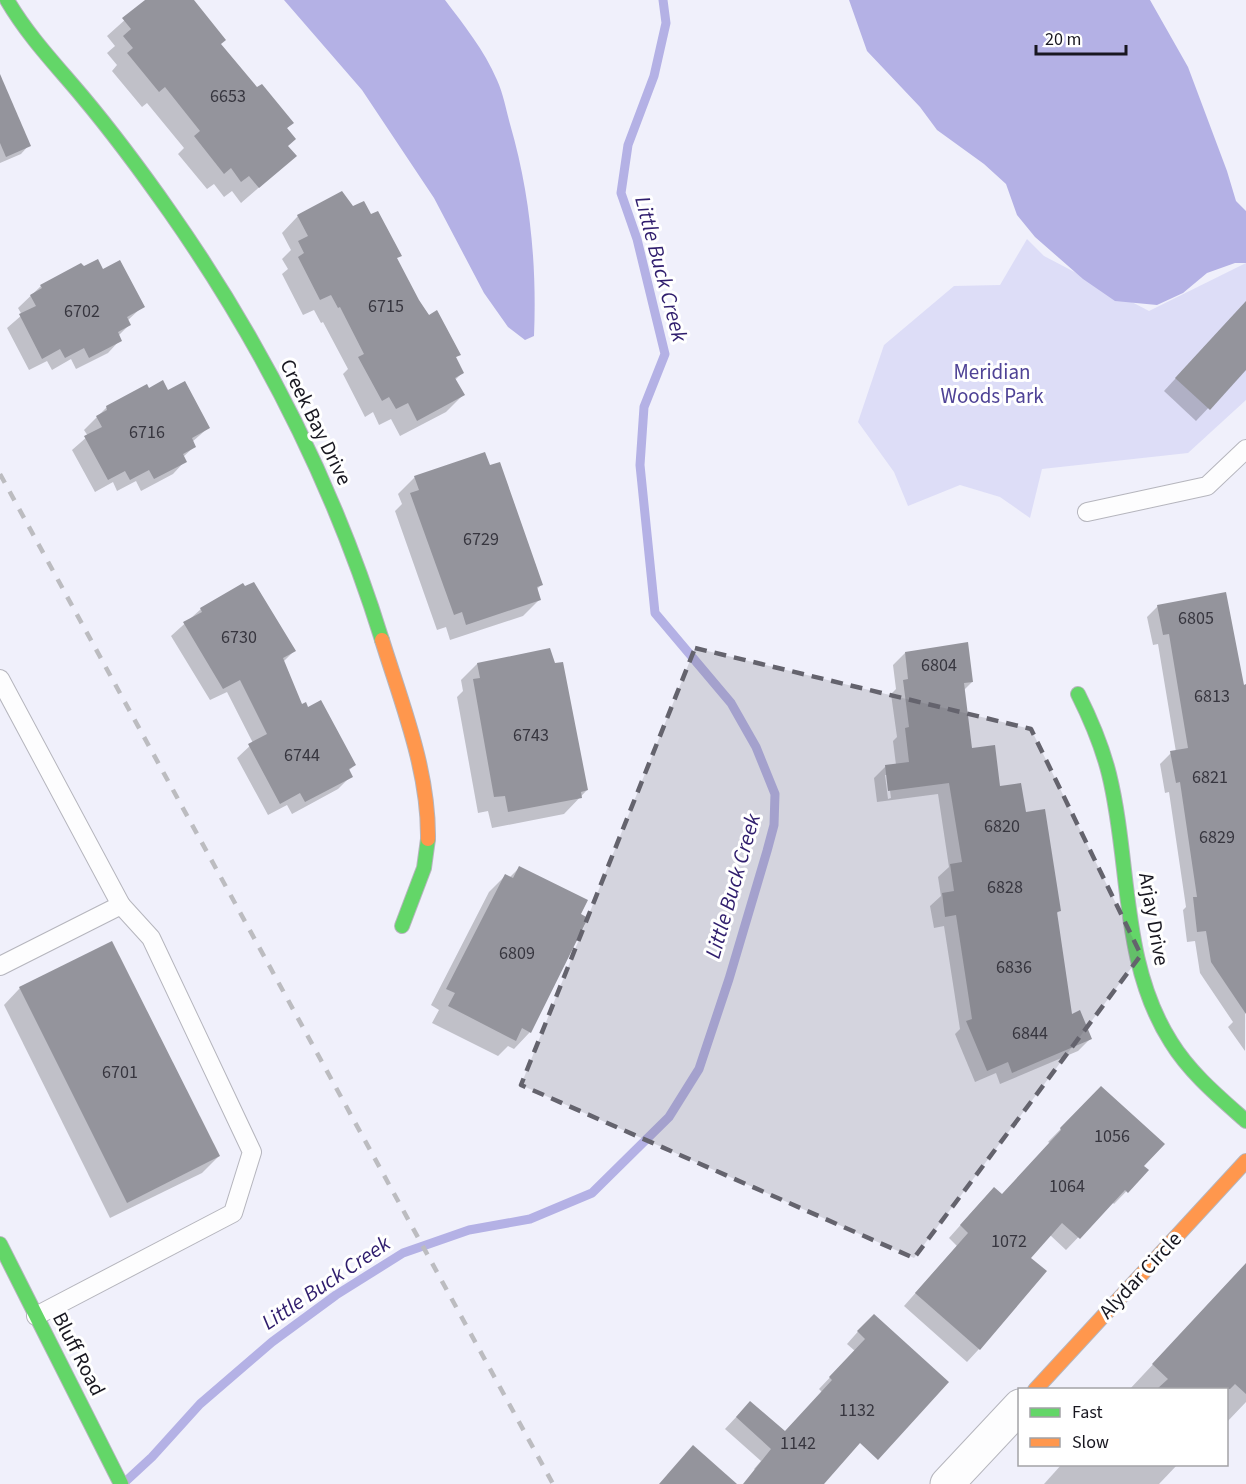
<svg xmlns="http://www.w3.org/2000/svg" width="1246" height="1484" font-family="'Source Sans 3',sans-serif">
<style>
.green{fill:#ddddf7}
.water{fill:#b4b1e5}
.shadow{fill:#0003;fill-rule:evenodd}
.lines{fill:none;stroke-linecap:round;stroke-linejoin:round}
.stream{stroke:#b4b1e5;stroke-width:9}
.building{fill:#94949c}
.lane-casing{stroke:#b5b5bd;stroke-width:20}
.street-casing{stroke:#b5b5bd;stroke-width:35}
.fast-casing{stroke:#b5b5bd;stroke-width:16}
.slow-casing{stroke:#b5b5bd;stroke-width:16}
.lane{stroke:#fdfdfe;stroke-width:18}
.street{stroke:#fdfdfe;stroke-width:33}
.fast{stroke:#63d668;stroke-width:14}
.slow{stroke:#ff974d;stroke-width:14}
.rail{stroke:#bcbcc0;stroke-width:4.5;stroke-dasharray:10 10;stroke-linecap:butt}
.marked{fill:#64636d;fill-opacity:0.2;stroke:#64636d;stroke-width:4.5;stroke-dasharray:12 8;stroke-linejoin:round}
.labels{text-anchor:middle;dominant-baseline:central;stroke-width:6;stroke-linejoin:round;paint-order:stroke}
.number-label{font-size:18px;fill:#37363f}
.park-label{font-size:21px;fill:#4f4396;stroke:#fff}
.street-label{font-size:21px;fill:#181720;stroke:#fff}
.water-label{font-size:22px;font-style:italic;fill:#2f1d6d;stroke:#fff}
</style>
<rect width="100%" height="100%" fill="#f0f0fb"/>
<path class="green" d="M1027,239L1044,256L1149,311L1246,263V400L1188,453L1042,469L1030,518L1000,497L960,485L908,506L894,472L858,422L884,345L954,286L1000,285Z"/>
<g class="water">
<path d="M284,0H445C464,25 484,50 497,80C503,93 506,109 510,124C530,193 537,264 534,336L525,340L508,327L484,293L434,198L362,90Z"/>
<path d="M849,0H1150L1188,67L1227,171L1236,201L1246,211V263H1235L1207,273L1183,293L1157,305L1115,301L1083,279L1035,237L1017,215L1006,184L984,164L937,130L920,107L867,51Z"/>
</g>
<g class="shadow">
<path d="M147,0H182L257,89L292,123L286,129L287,146L295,156L241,203L232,191L224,197L214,184L207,189L178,154L184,148L147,103L142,107L112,71L117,65L107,53L115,46L107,36Z"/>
<path d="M0,87L29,145L21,154L0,163Z"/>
<path d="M298,216L396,259L418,301L459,354L455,358L462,373L455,380L463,395L446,412L400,436L391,419L379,425L373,412L365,417L343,374L348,369L323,322L321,323L314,310L303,315L282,274L288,269L282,259L291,250L282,233Z"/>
<path d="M83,268L102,271L143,306L127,321L129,325L118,336L120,340L108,353L76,369L71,359L52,370L47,361L29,370L7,328L22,315L18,308L41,286Z"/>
<path d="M1246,307V368L1196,421L1164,391L1231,318Z"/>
<path d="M148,390L168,392L208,428L192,442L195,446L183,457L185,461L173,474L141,491L136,481L117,491L113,482L95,492L72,450L88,436L84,430L106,408Z"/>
<path d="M415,477L541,585L536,590L540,599L523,616L450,640L446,627L437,630L395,511L402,504L398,494Z"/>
<path d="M1158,606L1242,687L1246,686L1245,1051L1228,1027L1233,1022L1200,973L1195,941L1187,942L1183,910L1186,907L1169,792L1165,793L1160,764L1171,753L1176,752L1158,644L1153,645L1147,617Z"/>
<path d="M201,609L294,651L283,662L302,706L355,765L348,771L351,776L338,789L292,814L287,805L268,815L237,758L253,743L227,692L210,700L171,636Z"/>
<path d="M905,653L972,682L964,690L971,749L999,788L1025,814L1059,911L1056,914L1071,1016L1090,1039L1078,1051L1000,1084L996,1073L975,1082L955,1034L960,1029L944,926L934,928L930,906L941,896L938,877L949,867L938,794L877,802L874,778L886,766L896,765L893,741L897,737L891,694L896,689L893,665ZM885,775H888L891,798L888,799Z"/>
<path d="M477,664L553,665L587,790L564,814L492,828L488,811L478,813L457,697L463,691L461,680Z"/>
<path d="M520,867L530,1032L514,1049L508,1046L498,1056L432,1023L439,1010L431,1005L489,892L505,876L509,878Z"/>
<path d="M20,988L219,1156L202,1173L110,1218L4,1005Z"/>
<path d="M1101,1088L1142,1166L1147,1170L1114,1204L1112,1202L1066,1250L1050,1235L1029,1258L979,1349L967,1362L904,1306L957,1246L949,1238L981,1202L1001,1196L1050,1143L1048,1142Z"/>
<path d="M1246,1265V1402L1226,1423V1390H1129Z"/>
<path d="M862,1327L908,1425L870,1412L822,1484H771L754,1469L761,1461L725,1429L739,1414L784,1433L822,1392L819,1389L855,1351L847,1344Z"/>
<path d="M1062,1464H1178L1159,1484H1044Z"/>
</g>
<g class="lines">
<path class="stream" d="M126,1481L152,1457L200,1404L272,1342L336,1295L403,1253L469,1230L530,1219L592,1193L669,1117L699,1069L729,979L767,851L774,825L775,794L756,747L731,703L655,613L640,465L644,407L665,354L637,239L621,193L628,145L654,76L666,23L663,0"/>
</g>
<g class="building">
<path d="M145,0H194L226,40L221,44L257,87L262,84L294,123L287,128L296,139L288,146L297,156L259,188L249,176L241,182L231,168L224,174L194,136L200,131L165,87L159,92L127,53L133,48L123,36L131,29L122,18Z"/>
<path d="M0,74L31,146L6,157L0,143Z"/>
<path d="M342,191L353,206L364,201L371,214L378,211L402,256L397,258L419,300L429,315L437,310L461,355L456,357L464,373L455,378L465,395L417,421L408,403L396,409L389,397L382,401L358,357L364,354L340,307L338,308L331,295L320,300L298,257L304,253L298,241L308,236L297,215Z"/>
<path d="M98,259L103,269L120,260L145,307L127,317L131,325L118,332L122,341L89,358L84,348L65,358L60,349L42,359L19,314L36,306L30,295L42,288L40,285L81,263L84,266Z"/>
<path d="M1246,301V370L1210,410L1175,378Z"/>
<path d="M163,380L168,390L185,381L210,428L192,438L196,447L183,454L187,462L154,479L149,470L130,480L125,471L108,480L84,436L102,427L96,416L107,410L106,406L147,384L149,388Z"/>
<path d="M485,452L490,465L500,462L543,585L537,587L541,600L466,625L462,612L454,615L410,493L419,490L414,476Z"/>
<path d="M254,582L296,651L283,658L302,704L306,702L308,707L321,700L356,765L349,769L353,777L305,802L300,793L280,804L248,744L267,734L240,680L223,689L183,622L202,612L200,608L243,583L245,586Z"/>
<path d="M1226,592L1244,685L1246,684V1014L1211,962L1206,931L1197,932L1193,897H1197L1180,782L1176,783L1170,751L1188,748L1169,634L1163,635L1157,605Z"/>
<path d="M968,642L973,682L964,683L972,748L995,745L1000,786L1021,783L1026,812L1045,809L1061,911L1057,912L1072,1014L1080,1010L1092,1039L1012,1073L1008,1062L987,1071L966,1021L972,1019L956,915L945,917L942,893L954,891L950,864L962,862L949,783L888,791L885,765L909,762L905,728L909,727L903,680L908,679L905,652Z"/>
<path d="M550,648L555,663L563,662L588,790L581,792L582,798L508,812L505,796L494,797L473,679L480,678L477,663Z"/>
<path d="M519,866L588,900L581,914L588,918L531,1033L522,1028L516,1041L448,1006L455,993L446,989L505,874L513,878Z"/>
<path d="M112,941L220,1156L127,1203L19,987Z"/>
<path d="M1101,1086L1165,1144L1144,1166L1149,1170L1128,1193L1125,1190L1080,1239L1062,1223L1031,1258L1047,1271L980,1350L915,1293L968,1233L960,1225L994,1187L1002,1194L1061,1130L1060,1128Z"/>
<path d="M1246,1263V1394L1235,1384L1230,1389H1157L1168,1379L1152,1364Z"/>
<path d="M874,1314L949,1382L878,1460L860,1443L824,1484H743L771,1449L736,1417L750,1401L785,1431L832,1380L829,1377L865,1339L857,1331Z"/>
<path d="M693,1445L737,1484H659Z"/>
</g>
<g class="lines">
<defs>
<g id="lane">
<path d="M1087,512L1207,486L1246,449"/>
<path d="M0,679L121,905L0,966"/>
<path d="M36,1316L233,1213L252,1152L151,938L121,905"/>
</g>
<path id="street" d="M947,1484L1020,1406"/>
<g id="fast">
<path d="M7,0C28,36 56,65 82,96C113,133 142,172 170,212C261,342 335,488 382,640"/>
<path d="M1078,694C1091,720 1102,746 1109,774C1131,863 1120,962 1171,1042C1190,1073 1219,1097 1246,1121"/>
<path d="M402,926L424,868L428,839"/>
<path d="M0,1244L121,1484"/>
</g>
<g id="slow">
<path d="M382,640C402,704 429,771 428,839"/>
<path d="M1035,1390L1246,1161"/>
</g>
</defs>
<use href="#lane" class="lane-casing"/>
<use href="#street" class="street-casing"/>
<use href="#fast" class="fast-casing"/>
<use href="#slow" class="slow-casing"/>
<use href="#lane" class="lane"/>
<use href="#street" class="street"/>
<use href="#fast" class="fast"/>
<use href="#slow" class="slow"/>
<path class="rail" d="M0,474L553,1484"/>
</g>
<path class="marked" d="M695,648L1031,729L1141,955L914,1258L521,1085Z"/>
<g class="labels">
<g class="number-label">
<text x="228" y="96">6653</text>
<text x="386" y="306">6715</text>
<text x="82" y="311">6702</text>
<text x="147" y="432">6716</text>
<text x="481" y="539">6729</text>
<text x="1196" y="618">6805</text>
<text x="239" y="637">6730</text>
<text x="939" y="665">6804</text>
<text x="1212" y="696">6813</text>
<text x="531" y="735">6743</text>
<text x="302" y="755">6744</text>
<text x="1210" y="777">6821</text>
<text x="1002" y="826">6820</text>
<text x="1217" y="837">6829</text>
<text x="1005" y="887">6828</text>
<text x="517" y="953">6809</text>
<text x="1014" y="967">6836</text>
<text x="1030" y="1033">6844</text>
<text x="120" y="1072">6701</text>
<text x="1112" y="1136">1056</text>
<text x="1067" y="1186">1064</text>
<text x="1009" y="1241">1072</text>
<text x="857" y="1410">1132</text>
<text x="798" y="1443">1142</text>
</g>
<g class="park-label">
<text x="992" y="372">Meridian<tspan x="992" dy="24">Woods Park</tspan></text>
</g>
<g class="street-label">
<text transform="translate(316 422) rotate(64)">Creek Bay Drive</text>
<text transform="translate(1154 919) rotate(80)">Arjay Drive</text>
<text transform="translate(1140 1275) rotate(-47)">Alydar Circle</text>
<text transform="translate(79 1354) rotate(63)">Bluff Road</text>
</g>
<g class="water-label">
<text transform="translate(661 269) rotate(75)">Little Buck Creek</text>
<text transform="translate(733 886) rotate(-74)">Little Buck Creek</text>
<text transform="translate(326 1283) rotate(-34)">Little Buck Creek</text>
</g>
</g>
<rect x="1018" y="1388" width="210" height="78" fill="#ffffff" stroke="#a3a2a6" stroke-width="1.5"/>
<rect x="1030" y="1408" width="30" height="9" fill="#63d668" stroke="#a3a2a6" stroke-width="1.5"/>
<text x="1072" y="1418" font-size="18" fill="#181720">Fast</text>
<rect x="1030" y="1438" width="30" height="9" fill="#ff974d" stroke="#a3a2a6" stroke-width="1.5"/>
<text x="1072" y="1448" font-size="18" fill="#181720">Slow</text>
<path d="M1036 45v9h90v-9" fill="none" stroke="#181720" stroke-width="3"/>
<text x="1045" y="45" font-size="18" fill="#181720" stroke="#ffffff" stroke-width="4.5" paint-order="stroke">20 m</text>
</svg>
